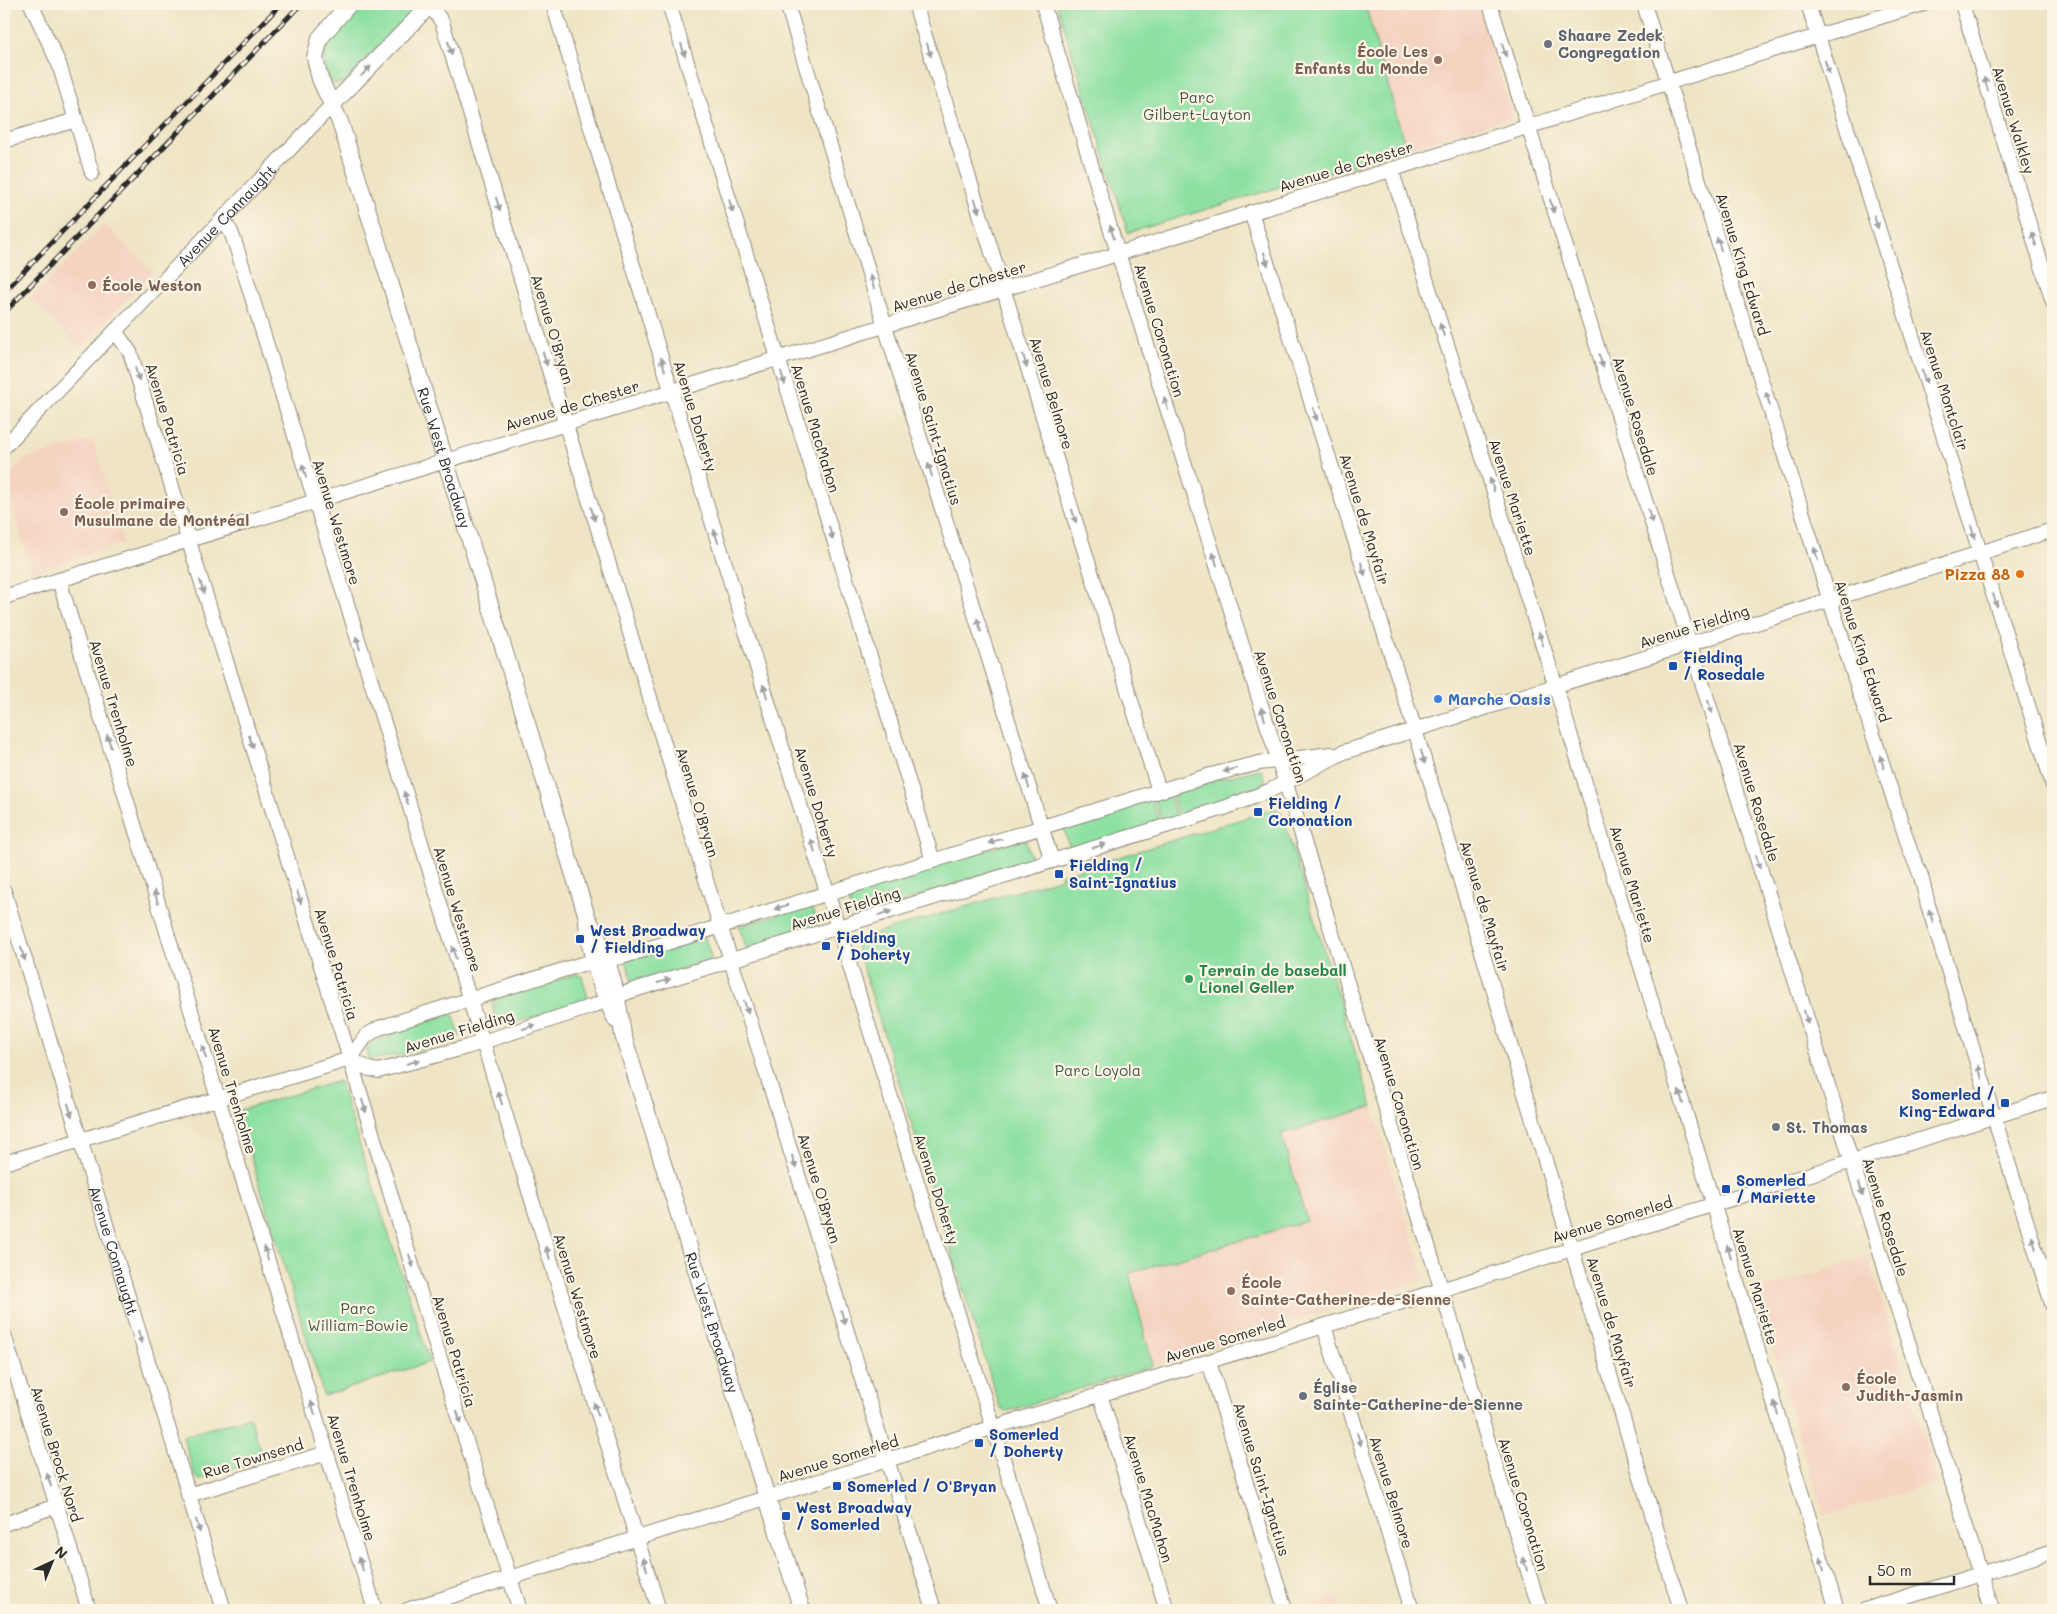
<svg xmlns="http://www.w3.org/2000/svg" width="2057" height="1614" font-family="Mali,sans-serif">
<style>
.built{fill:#f5d3c1}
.green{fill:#8ce0a2;stroke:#5c8666}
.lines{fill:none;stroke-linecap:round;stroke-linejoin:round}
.minor-casing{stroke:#8d8878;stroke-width:16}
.tertiary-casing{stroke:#8d8878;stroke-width:18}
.minor{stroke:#fff;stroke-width:14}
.tertiary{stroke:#fff;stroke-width:16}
.rail-casing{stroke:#2b2b2b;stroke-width:5}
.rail{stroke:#fcf5e5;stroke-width:3;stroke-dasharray:9;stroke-linecap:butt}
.oneway{fill:#a0a0a0}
.worship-dot{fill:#6b7280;stroke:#fcf5e5;stroke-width:2}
.education-dot{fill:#8d6e63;stroke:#fcf5e5;stroke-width:2}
.food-dot{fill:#e8710a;stroke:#fcf5e5;stroke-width:2}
.transit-dot{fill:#1a4fb4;stroke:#fcf5e5;stroke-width:2}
.shop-dot{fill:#3f7fe0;stroke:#fcf5e5;stroke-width:2}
.leisure-dot{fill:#2e9e5b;stroke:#fcf5e5;stroke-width:2}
.labels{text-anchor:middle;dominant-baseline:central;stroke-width:4.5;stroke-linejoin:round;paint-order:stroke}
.worship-label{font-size:15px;font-weight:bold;fill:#5b616d;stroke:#fcf5e5;text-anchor:start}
.education-label{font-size:15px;font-weight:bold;fill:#785e54;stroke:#fcf5e5;text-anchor:start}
.park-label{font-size:15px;fill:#435849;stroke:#fcf5e5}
.street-label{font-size:15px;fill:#2b2b2b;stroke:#fcf5e5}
.food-label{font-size:15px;font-weight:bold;fill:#c56008;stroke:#fcf5e5;text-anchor:end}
.transit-label{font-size:15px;font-weight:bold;fill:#164399;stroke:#fcf5e5;text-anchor:start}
.shop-label{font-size:15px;font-weight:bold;fill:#366cbe;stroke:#fcf5e5;text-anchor:start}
.leisure-label{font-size:15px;font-weight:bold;fill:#27864d;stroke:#fcf5e5;text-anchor:start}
</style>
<rect width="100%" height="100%" fill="#fcf5e5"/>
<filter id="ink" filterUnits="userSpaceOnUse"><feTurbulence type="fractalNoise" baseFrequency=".02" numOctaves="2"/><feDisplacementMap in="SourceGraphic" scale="10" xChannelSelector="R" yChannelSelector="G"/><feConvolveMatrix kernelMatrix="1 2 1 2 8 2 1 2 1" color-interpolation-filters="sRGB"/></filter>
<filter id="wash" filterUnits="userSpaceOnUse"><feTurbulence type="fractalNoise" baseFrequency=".0096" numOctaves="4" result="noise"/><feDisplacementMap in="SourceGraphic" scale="20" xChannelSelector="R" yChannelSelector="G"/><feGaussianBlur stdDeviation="1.12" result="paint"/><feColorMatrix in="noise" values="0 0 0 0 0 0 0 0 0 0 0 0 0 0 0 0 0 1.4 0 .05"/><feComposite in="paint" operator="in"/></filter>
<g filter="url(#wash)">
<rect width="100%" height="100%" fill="#efe4c5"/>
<g class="built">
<path d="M1365,4H1477L1513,117L1406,149Z"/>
<path d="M104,224L153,272L81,348L31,298Z"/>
<path d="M93,440L124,543L32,572L4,481L25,459Z"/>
<path d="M1372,1107L1424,1277L1423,1280L1153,1366L1129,1273L1307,1221L1281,1134Z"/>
<path d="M1868,1257L1938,1483L1824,1516L1754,1292Z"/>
<path d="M1337,1598L1340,1610H1292Z"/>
</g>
<g class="green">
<path d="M363,4H420L343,83L334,84C329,80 328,76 326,70C316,42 345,22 363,4Z"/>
<path d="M1057,4H1365L1406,149L1128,233Z"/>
<path d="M1259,769L1262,770L1266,783L1263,786L1179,818L1171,791Z"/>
<path d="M1168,792L1177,818L1162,823L1154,796Z"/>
<path d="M1151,797L1160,824L1070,850L1063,826Z"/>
<path d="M1274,809H1278L1282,814L1372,1107L1281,1134L1307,1221L1129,1273L1153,1366L1005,1412L1000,1408L856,945L857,939L1062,878L1061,875Z"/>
<path d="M1025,838L1032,861L854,917L846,893Z"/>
<path d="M811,904L819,928L747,950L739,927Z"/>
<path d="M705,937L712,960L633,985L626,960Z"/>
<path d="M576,974L582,976L588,998L587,1000L505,1026L498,1025L492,1006L494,1000Z"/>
<path d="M450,1014L454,1016L460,1035L456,1041L413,1053L370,1060L366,1047L369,1044L405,1028Z"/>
<path d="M339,1081L430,1362L324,1396L237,1111Z"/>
<path d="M250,1417L263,1459L198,1480L195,1477L183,1436Z"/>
</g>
</g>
<g filter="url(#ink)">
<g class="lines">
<defs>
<g id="minor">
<path d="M31,4L59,64L92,173"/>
<path d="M553,4L668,380L1050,1610"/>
<path d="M669,4L933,861"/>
<path d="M787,4L885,326L1052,861"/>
<path d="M915,4L1159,791"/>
<path d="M1043,4L1112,234L1292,803L1540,1610"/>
<path d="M1490,4L1992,1610"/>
<path d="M1644,4L1825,585L1910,850L1921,876L1928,905L2053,1307"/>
<path d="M1808,4L2053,785"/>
<path d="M1962,4L2053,302"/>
<path d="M430,5L442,22L714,906L934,1610"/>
<path d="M4,141L76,120"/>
<path d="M1391,169L1551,671L1837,1610"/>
<path d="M1251,212L1415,730L1681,1610"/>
<path d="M222,219L231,232L237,249L659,1610"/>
<path d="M115,331L130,352L350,1059L444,1372L520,1610"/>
<path id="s1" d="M4,447L332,105"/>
<path d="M59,580L375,1610"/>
<path d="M4,597C471,454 936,309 1403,166C1576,112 1749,56 1923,4"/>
<path id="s2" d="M4,891L224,1610"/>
<path d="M350,1059L369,1069L378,1071L467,1047L590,1007L631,991L1224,808L1269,791L1344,752L2053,530"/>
<path d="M4,1163L350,1059L366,1036L379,1028L582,964L621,957L1211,775L1259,763L1331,754"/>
<path d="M1324,1326L1412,1610"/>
<path d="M4,1335L89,1610"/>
<path d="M1209,1362L1284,1606"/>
<path d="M1100,1394L1167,1610"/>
<path d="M188,1495L327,1453"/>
<path d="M4,1524L56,1506"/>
<path d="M407,1610L887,1460L1441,1290L2053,1098"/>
<path d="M1865,1610L2053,1551"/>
</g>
<g id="tertiary">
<path id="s3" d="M349,4L320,38L315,58L320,79L340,122L353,163L587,917C609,956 617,991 623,1035L802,1610"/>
<path d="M332,105L431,4"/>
<path d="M587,922C590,956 601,989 616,1020"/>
</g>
</defs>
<use href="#minor" class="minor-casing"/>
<use href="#tertiary" class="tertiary-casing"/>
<use href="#minor" class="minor"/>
<use href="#tertiary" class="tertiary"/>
<defs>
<g id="rail">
<path d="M4,292L281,4"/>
<path d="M4,313L301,4"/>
</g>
</defs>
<use href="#rail" class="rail-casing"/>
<use href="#rail" class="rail"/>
</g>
<defs><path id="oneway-solid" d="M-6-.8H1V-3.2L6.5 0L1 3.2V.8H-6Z" transform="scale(1.25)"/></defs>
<g class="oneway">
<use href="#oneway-solid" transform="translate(450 48) rotate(73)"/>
<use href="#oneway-solid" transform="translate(683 50) rotate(73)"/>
<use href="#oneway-solid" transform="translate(929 50) rotate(73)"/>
<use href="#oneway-solid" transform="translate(1504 50) rotate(73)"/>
<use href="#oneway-solid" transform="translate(1827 67) rotate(72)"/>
<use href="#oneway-solid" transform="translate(366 71) rotate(-46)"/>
<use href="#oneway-solid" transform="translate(1986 84) rotate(-107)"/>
<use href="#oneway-solid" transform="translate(498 204) rotate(73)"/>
<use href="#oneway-solid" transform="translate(731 206) rotate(73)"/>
<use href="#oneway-solid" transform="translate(977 206) rotate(73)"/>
<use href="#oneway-solid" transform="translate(1552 206) rotate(73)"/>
<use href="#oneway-solid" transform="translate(1876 222) rotate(73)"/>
<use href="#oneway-solid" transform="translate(1112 232) rotate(-107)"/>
<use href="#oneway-solid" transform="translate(2034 239) rotate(-107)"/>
<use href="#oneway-solid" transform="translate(1719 244) rotate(-107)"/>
<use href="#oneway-solid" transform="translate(1266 259) rotate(73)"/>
<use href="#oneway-solid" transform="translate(872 282) rotate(-107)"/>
<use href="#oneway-solid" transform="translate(1442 330) rotate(-108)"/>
<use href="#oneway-solid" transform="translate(545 359) rotate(73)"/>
<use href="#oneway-solid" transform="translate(1025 361) rotate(73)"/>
<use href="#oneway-solid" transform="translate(1601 361) rotate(73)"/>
<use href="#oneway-solid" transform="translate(663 364) rotate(-107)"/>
<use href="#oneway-solid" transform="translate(137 374) rotate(73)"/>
<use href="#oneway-solid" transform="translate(1924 377) rotate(72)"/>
<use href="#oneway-solid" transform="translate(783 378) rotate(73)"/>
<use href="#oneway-solid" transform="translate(1768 399) rotate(-107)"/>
<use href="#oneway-solid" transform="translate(1166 404) rotate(-108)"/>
<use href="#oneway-solid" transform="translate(1315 414) rotate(72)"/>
<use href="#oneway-solid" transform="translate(930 470) rotate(-107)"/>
<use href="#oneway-solid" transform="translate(304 471) rotate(-107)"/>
<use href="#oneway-solid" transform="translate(1492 485) rotate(-108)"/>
<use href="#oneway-solid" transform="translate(593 514) rotate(73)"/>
<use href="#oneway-solid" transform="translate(1074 516) rotate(73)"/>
<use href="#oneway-solid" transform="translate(1650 516) rotate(73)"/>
<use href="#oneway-solid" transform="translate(1973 532) rotate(73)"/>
<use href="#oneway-solid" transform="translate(831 533) rotate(73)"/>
<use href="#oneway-solid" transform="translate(716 536) rotate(-107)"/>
<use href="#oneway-solid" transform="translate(1816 554) rotate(-106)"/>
<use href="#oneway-solid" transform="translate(1215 559) rotate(-107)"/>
<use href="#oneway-solid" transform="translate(1363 569) rotate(73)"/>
<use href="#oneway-solid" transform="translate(202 587) rotate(73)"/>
<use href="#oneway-solid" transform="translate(1995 600) rotate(72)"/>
<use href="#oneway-solid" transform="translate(979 625) rotate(-107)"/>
<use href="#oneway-solid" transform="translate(1541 639) rotate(-108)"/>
<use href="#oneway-solid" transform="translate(358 643) rotate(-107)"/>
<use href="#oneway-solid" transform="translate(765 691) rotate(-107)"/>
<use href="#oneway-solid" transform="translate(1710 707) rotate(73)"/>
<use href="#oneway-solid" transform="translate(1263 714) rotate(-107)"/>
<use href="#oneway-solid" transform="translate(109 741) rotate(-107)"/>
<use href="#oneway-solid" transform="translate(251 742) rotate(73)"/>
<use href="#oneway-solid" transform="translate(1423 757) rotate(73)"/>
<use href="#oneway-solid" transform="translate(1882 762) rotate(-108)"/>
<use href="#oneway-solid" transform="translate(1230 770) rotate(166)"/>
<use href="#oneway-solid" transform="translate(1027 781) rotate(-107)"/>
<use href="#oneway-solid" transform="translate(406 798) rotate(-107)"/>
<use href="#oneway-solid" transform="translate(995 841) rotate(163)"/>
<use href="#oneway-solid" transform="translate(813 846) rotate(-107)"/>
<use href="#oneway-solid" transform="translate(1099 846) rotate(-17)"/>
<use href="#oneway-solid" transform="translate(1758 862) rotate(73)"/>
<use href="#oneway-solid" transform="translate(156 897) rotate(-107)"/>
<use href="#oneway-solid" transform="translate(299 897) rotate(73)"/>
<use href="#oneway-solid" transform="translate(781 907) rotate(163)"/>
<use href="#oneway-solid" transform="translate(885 913) rotate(-17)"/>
<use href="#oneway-solid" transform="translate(1931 916) rotate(-107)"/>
<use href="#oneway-solid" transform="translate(454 953) rotate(-107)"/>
<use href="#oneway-solid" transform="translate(23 954) rotate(73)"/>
<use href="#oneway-solid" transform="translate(664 981) rotate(-17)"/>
<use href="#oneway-solid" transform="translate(746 1007) rotate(73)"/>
<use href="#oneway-solid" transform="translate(1806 1017) rotate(73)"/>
<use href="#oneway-solid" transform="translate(529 1027) rotate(-18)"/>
<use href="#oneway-solid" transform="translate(204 1052) rotate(-107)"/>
<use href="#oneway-solid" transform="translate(413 1062) rotate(-15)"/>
<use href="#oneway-solid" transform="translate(1980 1072) rotate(-107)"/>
<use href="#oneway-solid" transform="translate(1681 1097) rotate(-107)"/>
<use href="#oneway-solid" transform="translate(500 1098) rotate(-107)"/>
<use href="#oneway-solid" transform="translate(364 1106) rotate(73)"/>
<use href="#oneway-solid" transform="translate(70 1110) rotate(73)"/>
<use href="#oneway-solid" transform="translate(794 1162) rotate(73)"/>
<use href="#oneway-solid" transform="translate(1861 1189) rotate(73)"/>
<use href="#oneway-solid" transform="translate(2034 1243) rotate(-107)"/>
<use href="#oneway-solid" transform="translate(1729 1252) rotate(-107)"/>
<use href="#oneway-solid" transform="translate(266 1253) rotate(-107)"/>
<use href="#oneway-solid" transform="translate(548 1253) rotate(-107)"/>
<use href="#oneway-solid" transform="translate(411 1261) rotate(74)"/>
<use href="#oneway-solid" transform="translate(843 1317) rotate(73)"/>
<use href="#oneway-solid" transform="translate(140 1337) rotate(73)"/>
<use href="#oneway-solid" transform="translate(1462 1358) rotate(-107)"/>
<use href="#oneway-solid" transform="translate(313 1408) rotate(-107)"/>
<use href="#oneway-solid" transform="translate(1776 1408) rotate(-107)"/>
<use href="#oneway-solid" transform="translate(596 1409) rotate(-107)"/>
<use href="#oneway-solid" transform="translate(459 1417) rotate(72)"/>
<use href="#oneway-solid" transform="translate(1359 1439) rotate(73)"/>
<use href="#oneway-solid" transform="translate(49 1480) rotate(-107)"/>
<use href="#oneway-solid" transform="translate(198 1526) rotate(73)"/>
<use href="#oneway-solid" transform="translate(361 1564) rotate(-107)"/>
<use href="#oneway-solid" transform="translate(645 1564) rotate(-107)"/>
<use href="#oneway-solid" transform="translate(1525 1564) rotate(-107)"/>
<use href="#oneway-solid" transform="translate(1822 1564) rotate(-107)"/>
</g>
</g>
<g class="worship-dot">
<circle cx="1548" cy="44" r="5"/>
<circle cx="1776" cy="1127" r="5"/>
<circle cx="1303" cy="1396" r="5"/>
</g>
<g class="education-dot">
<circle cx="1438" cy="60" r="5"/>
<circle cx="92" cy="285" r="5"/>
<circle cx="64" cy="512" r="5"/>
<circle cx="1231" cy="1291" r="5"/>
<circle cx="1846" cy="1387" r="5"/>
</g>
<circle class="food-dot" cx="2020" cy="574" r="5"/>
<g class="transit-dot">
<rect x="1668" y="661" width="10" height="10" rx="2.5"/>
<rect x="1253" y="807" width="10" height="10" rx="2.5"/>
<rect x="1054" y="869" width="10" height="10" rx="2.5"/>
<rect x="575" y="934" width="10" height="10" rx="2.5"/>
<rect x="821" y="941" width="10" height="10" rx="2.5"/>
<rect x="2000" y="1098" width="10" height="10" rx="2.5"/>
<rect x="1721" y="1184" width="10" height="10" rx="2.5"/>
<rect x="974" y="1438" width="10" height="10" rx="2.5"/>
<rect x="832" y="1481" width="10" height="10" rx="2.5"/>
<rect x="781" y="1511" width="10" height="10" rx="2.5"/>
</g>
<circle class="shop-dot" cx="1438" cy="699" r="5"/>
<circle class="leisure-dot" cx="1189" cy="979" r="5"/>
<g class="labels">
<g class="worship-label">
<text x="1558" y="35">Shaare Zedek<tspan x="1558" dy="17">Congregation</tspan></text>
<text x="1786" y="1127">St. Thomas</text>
<text x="1313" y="1387">Église<tspan x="1313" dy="17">Sainte-Catherine-de-Sienne</tspan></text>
</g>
<g class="education-label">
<text x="1428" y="51" text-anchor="end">École Les<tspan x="1428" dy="17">Enfants du Monde</tspan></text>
<text x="102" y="285">École Weston</text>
<text x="74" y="503">École primaire<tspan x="74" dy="17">Musulmane de Montréal</tspan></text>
<text x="1241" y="1282">École<tspan x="1241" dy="17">Sainte-Catherine-de-Sienne</tspan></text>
<text x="1856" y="1378">École<tspan x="1856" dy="17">Judith-Jasmin</tspan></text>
</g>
<g class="park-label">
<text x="1197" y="97">Parc<tspan x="1197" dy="17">Gilbert-Layton</tspan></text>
<text x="1098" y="1070">Parc Loyola</text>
<text x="358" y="1308">Parc<tspan x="358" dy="17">William-Bowie</tspan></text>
</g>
<g class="street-label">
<text transform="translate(2014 120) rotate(73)">Avenue Walkley</text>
<text transform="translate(1346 166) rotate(-17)">Avenue de Chester</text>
<text stroke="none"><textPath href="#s1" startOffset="321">Avenue Connaught</textPath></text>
<text transform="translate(1743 264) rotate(73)">Avenue King Edward</text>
<text transform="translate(959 286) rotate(-17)">Avenue de Chester</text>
<text transform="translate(553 329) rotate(73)">Avenue O'Bryan</text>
<text transform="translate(1160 330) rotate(73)">Avenue Coronation</text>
<text transform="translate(1945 390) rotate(72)">Avenue Montclair</text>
<text transform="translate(1052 393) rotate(73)">Avenue Belmore</text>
<text transform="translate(572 405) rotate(-17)">Avenue de Chester</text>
<text transform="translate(696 416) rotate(73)">Avenue Doherty</text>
<text transform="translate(1636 416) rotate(73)">Avenue Rosedale</text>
<text transform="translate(168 419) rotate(73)">Avenue Patricia</text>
<text transform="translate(816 428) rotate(73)">Avenue MacMahon</text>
<text transform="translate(934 428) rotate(73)">Avenue Saint-Ignatius</text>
<text stroke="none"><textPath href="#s3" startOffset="486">Rue West Broadway</textPath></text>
<text transform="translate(1513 497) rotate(72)">Avenue Mariette</text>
<text transform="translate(1365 519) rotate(73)">Avenue de Mayfair</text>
<text transform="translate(337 522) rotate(73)">Avenue Westmore</text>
<text transform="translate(1694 626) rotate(-17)">Avenue Fielding</text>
<text transform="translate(1863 651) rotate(72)">Avenue King Edward</text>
<text transform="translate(114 703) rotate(73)">Avenue Trenholme</text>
<text transform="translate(1281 716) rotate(72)">Avenue Coronation</text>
<text transform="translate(698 802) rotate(73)">Avenue O'Bryan</text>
<text transform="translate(817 802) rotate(73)">Avenue Doherty</text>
<text transform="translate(1757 802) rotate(73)">Avenue Rosedale</text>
<text transform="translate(1633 884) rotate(73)">Avenue Mariette</text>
<text transform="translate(1485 906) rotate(73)">Avenue de Mayfair</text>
<text transform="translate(845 908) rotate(-17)">Avenue Fielding</text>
<text transform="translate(458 909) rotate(73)">Avenue Westmore</text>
<text transform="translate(337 964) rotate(73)">Avenue Patricia</text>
<text transform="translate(459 1031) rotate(-17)">Avenue Fielding</text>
<text transform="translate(233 1090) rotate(73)">Avenue Trenholme</text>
<text transform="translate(1400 1103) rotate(73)">Avenue Coronation</text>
<text transform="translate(820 1188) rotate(73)">Avenue O'Bryan</text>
<text transform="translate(937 1189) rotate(72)">Avenue Doherty</text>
<text transform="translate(1886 1217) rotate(73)">Avenue Rosedale</text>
<text transform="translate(1612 1219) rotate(-17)">Avenue Somerled</text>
<text stroke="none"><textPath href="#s2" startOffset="376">Avenue Connaught</textPath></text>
<text transform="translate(1756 1286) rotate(73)">Avenue Mariette</text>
<text transform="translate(578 1296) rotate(73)">Avenue Westmore</text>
<text transform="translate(1612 1322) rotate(73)">Avenue de Mayfair</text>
<text stroke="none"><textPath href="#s3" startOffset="1392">Rue West Broadway</textPath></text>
<text transform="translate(1225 1339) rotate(-17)">Avenue Somerled</text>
<text transform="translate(455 1351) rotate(73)">Avenue Patricia</text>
<text transform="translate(57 1454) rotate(73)">Avenue Brock Nord</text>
<text transform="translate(253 1458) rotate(-17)">Rue Townsend</text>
<text transform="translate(838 1458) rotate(-17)">Avenue Somerled</text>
<text transform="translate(352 1477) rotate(73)">Avenue Trenholme</text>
<text transform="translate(1262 1479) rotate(73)">Avenue Saint-Ignatius</text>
<text transform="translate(1392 1492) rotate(73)">Avenue Belmore</text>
<text transform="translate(1149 1498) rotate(73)">Avenue MacMahon</text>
<text transform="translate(1524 1504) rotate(73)">Avenue Coronation</text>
</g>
<g class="food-label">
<text x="2010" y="574">Pizza 88</text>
</g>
<g class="transit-label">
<text x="1683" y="657">Fielding<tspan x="1683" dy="17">/ Rosedale</tspan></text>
<text x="1268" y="803">Fielding /<tspan x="1268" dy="17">Coronation</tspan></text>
<text x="1069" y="865">Fielding /<tspan x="1069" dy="17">Saint-Ignatius</tspan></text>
<text x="590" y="930">West Broadway<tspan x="590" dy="17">/ Fielding</tspan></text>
<text x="836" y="937">Fielding<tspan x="836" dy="17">/ Doherty</tspan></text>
<text x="1995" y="1094" text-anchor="end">Somerled /<tspan x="1995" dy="17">King-Edward</tspan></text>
<text x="1736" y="1180">Somerled<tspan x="1736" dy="17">/ Mariette</tspan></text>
<text x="989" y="1434">Somerled<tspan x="989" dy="17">/ Doherty</tspan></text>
<text x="847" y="1486">Somerled / O'Bryan</text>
<text x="796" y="1507">West Broadway<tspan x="796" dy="17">/ Somerled</tspan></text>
</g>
<g class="shop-label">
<text x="1448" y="699">Marche Oasis</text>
</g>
<g class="leisure-label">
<text x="1199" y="970">Terrain de baseball<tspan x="1199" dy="17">Lionel Geller</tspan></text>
</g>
</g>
<rect width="2057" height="1614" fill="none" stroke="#fcf5e5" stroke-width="20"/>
<g transform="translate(52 1562) rotate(44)" stroke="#fcf5e5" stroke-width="4" paint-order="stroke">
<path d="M0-4L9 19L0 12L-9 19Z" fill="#2b2b2b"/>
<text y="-8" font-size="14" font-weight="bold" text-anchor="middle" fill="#2b2b2b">N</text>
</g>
<path d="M1870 1576v8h84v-8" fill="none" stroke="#2b2b2b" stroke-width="2.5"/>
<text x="1877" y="1576" font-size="15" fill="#2b2b2b" stroke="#fcf5e5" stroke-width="4" paint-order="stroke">50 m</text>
</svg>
